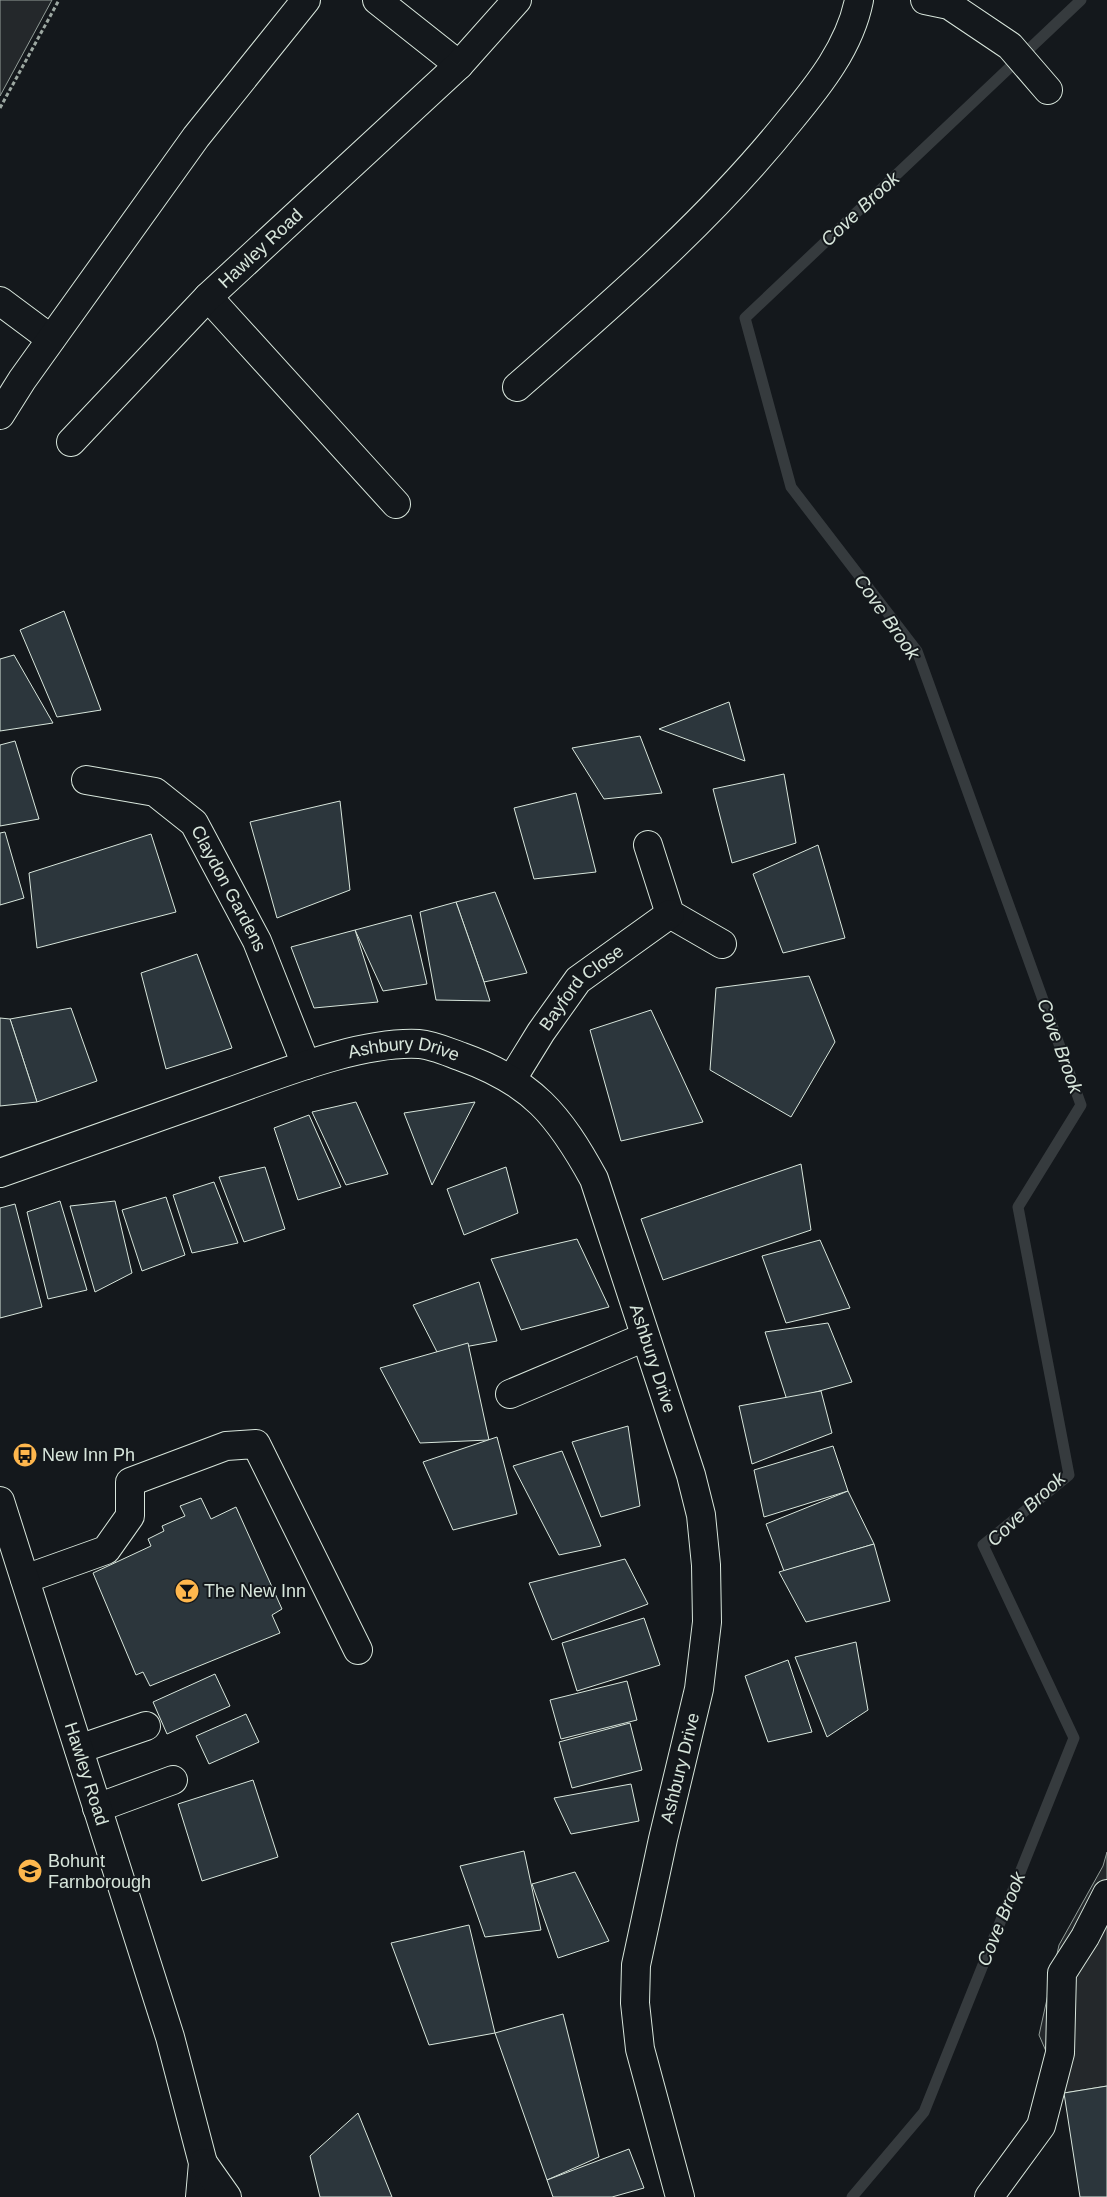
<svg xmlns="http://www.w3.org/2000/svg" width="1107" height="2197" font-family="Arial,sans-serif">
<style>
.parking{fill:#24282b;stroke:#939e99}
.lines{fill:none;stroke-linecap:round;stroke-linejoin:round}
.stream{stroke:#363b3e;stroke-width:11}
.building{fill:#2c363c;stroke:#d8e6dc}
.minor-casing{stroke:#d8e6dc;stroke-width:30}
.major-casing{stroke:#d8e6dc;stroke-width:30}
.path{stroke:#9da8a2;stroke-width:3;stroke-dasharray:4 2.5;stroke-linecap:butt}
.minor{stroke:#14181c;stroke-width:28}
.major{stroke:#14181c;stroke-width:28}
.labels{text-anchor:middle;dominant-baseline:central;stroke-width:4;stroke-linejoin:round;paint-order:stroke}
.street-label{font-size:18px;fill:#d8e6dc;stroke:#14181c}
.poi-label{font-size:18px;fill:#d8e6dc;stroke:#14181c;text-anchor:start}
.water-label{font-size:19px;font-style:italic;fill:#d8e6dc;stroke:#14181c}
</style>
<rect width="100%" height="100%" fill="#14181c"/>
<g class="parking">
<path d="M0,0H52L0,96Z"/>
<path d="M1107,1852V2086L1064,2093L1039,2035L1059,1945L1103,1866Z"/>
</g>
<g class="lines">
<path class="stream" d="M852,2197L924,2112L1074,1738L983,1545L1069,1475L1018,1207L1081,1105L917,651L791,487L745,318L1081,0"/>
</g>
<g class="building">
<path d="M64,611L101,710L57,717L20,630Z"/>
<path d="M14,655L53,723L0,731V659Z"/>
<path d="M729,702L745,761L659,729Z"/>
<path d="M640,736L662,793L604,799L572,748Z"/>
<path d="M15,741L39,819L0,826V745Z"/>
<path d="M784,774L796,843L732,863L713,789Z"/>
<path d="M576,793L596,872L534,879L514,808Z"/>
<path d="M340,801L350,890L277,918L250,822Z"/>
<path d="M5,832L24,898L0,905V833Z"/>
<path d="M151,834L176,912L37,948L29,873Z"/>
<path d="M818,845L845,938L783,953L753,874Z"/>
<path d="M495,892L527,973L484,982L456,902Z"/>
<path d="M456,902L484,982L490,1001L436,1000L420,912Z"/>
<path d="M411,915L427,984L383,991L355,930Z"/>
<path d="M355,930L378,1002L314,1008L291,947Z"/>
<path d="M197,954L232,1048L166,1069L141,973Z"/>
<path d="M809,976L835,1042L791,1117L710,1070L716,988Z"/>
<path d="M71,1008L97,1081L37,1102L10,1019Z"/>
<path d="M651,1010L703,1122L621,1141L590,1030Z"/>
<path d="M0,1018L10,1019L37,1102L0,1106Z"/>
<path d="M356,1102L388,1174L346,1185L312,1112Z"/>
<path d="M475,1102L432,1185L404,1113Z"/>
<path d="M309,1115L341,1187L298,1200L274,1128Z"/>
<path d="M801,1164L811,1230L663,1280L641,1219Z"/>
<path d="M265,1167L285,1229L244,1242L219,1177Z"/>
<path d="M506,1167L518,1213L464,1235L447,1189Z"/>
<path d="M214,1182L238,1243L192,1253L173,1195Z"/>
<path d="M166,1197L185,1255L142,1271L122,1210Z"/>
<path d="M60,1201L87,1290L48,1299L27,1212Z"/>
<path d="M115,1201L132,1273L95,1292L70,1206Z"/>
<path d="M15,1204L42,1307L0,1318V1208Z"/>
<path d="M577,1239L609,1307L521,1330L491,1259Z"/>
<path d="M820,1240L850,1308L786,1323L762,1256Z"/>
<path d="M479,1282L497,1341L437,1352L413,1305Z"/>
<path d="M828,1323L852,1382L787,1400L765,1332Z"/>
<path d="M468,1343L489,1440L420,1443L380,1368Z"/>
<path d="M821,1391L832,1433L752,1464L739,1406Z"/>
<path d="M628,1426L640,1506L601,1517L572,1442Z"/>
<path d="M497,1437L517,1514L453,1530L423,1462Z"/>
<path d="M833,1446L848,1491L764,1517L754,1470Z"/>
<path d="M562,1451L601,1546L559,1555L513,1466Z"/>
<path d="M848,1491L874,1544L784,1571L766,1524Z"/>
<path d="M201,1498L211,1519L236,1507L282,1609L272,1615L280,1633L150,1686L143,1672L136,1675L93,1573L151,1546L148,1539L164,1531L162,1526L185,1516L180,1506Z"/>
<path d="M874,1544L890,1601L806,1622L779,1572Z"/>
<path d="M625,1559L648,1604L552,1640L529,1583Z"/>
<path d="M644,1618L660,1665L577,1691L562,1643Z"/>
<path d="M856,1642L868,1710L827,1737L795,1657Z"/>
<path d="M788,1660L812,1732L768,1742L745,1676Z"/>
<path d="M215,1674L230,1706L167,1734L153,1702Z"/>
<path d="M627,1681L637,1720L561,1739L550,1700Z"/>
<path d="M246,1714L259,1742L209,1764L196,1736Z"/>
<path d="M630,1723L642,1770L572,1788L559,1742Z"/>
<path d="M253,1780L278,1857L202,1881L178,1804Z"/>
<path d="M631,1784L639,1821L571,1834L554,1798Z"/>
<path d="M524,1851L541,1930L485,1937L460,1866Z"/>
<path d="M575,1872L609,1941L558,1958L532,1884Z"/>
<path d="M469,1925L495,2033L429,2045L391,1943Z"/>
<path d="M563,2014L599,2157L547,2180L495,2033Z"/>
<path d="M1107,2086V2197H1080L1064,2093Z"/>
<path d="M358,2113L392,2197H320L310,2156Z"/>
<path d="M629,2149L644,2188L612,2197H553L547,2180Z"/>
</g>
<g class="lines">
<defs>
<g id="minor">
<path d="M377,0L459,65"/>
<path d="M925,0L949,5L1010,46L1048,90"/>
<path d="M208,297L396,504"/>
<path d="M0,301L51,339"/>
<path d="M517,387C613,303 710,220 790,120C819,85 850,46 859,0"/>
<path id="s1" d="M71,442L208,297L459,65L517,0"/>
<path id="s2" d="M86,780L155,792L194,823L257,941L306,1065"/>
<path d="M648,845L670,914L722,944"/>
<path id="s3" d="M512,1079L541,1032L578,980L670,914"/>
<path id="s4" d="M0,1173C76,1146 152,1119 229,1092C283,1073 361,1041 419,1044C433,1045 448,1052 462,1057C532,1082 559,1115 594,1179L691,1475L701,1515L706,1565L707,1622L699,1689L663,1839L636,1965L635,2003L640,2049L680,2197"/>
<path d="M510,1394L645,1337"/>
<path d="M25,1579L106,1550L130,1516V1482L226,1446L256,1444L358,1650"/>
<path d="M79,1749L146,1726"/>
<path d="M97,1808L173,1780"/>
<path d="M989,2197L1041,2126L1060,2053L1062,1973L1085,1937L1107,1894"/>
</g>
<g id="major">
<path d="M0,415L22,380L196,137L306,0"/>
<path id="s5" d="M0,1501L170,2037L203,2163L200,2197"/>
<path d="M203,2163L227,2197"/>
</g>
</defs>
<use href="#minor" class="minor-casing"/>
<use href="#major" class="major-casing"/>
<path class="path" d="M0,108L59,0"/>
<use href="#minor" class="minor"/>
<use href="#major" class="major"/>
</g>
<defs>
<symbol id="bus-disc" viewBox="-11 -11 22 22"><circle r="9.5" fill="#ffb74d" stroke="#14181c"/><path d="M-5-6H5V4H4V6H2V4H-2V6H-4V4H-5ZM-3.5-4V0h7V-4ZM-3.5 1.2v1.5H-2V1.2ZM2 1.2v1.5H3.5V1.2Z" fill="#111"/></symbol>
<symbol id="bar-disc" viewBox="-11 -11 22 22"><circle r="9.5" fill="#ffb74d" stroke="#14181c"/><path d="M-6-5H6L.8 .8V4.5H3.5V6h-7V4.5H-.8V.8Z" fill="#111"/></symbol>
<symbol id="school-disc" viewBox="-11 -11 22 22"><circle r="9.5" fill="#ffb74d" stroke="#14181c"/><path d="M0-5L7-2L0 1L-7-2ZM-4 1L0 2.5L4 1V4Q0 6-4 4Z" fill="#111"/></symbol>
</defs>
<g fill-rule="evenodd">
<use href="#bus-disc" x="11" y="1441" width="28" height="28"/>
<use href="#bar-disc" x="173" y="1577" width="28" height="28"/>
<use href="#school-disc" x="16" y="1857" width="28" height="28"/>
</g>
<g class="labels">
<g class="street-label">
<text stroke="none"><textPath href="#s1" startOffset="271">Hawley Road</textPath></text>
<text stroke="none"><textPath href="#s2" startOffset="194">Claydon Gardens</textPath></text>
<text stroke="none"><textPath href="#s3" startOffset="116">Bayford Close</textPath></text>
<text stroke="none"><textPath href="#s4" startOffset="425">Ashbury Drive</textPath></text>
<text stroke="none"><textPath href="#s4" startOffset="859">Ashbury Drive</textPath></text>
<text transform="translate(680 1768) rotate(-76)">Ashbury Drive</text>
<text stroke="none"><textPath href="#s5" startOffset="286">Hawley Road</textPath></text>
</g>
<g class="poi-label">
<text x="42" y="1455">New Inn Ph</text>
<text x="204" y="1591">The New Inn</text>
<text x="48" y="1861">Bohunt<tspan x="48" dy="21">Farnborough</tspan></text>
</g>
<g class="water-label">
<text transform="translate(860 209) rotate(-43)">Cove Brook</text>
<text transform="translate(887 617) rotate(55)">Cove Brook</text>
<text transform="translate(1060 1046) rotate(70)">Cove Brook</text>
<text transform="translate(1026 1509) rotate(-43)">Cove Brook</text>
<text transform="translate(1001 1919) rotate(-68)">Cove Brook</text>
</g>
</g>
</svg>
